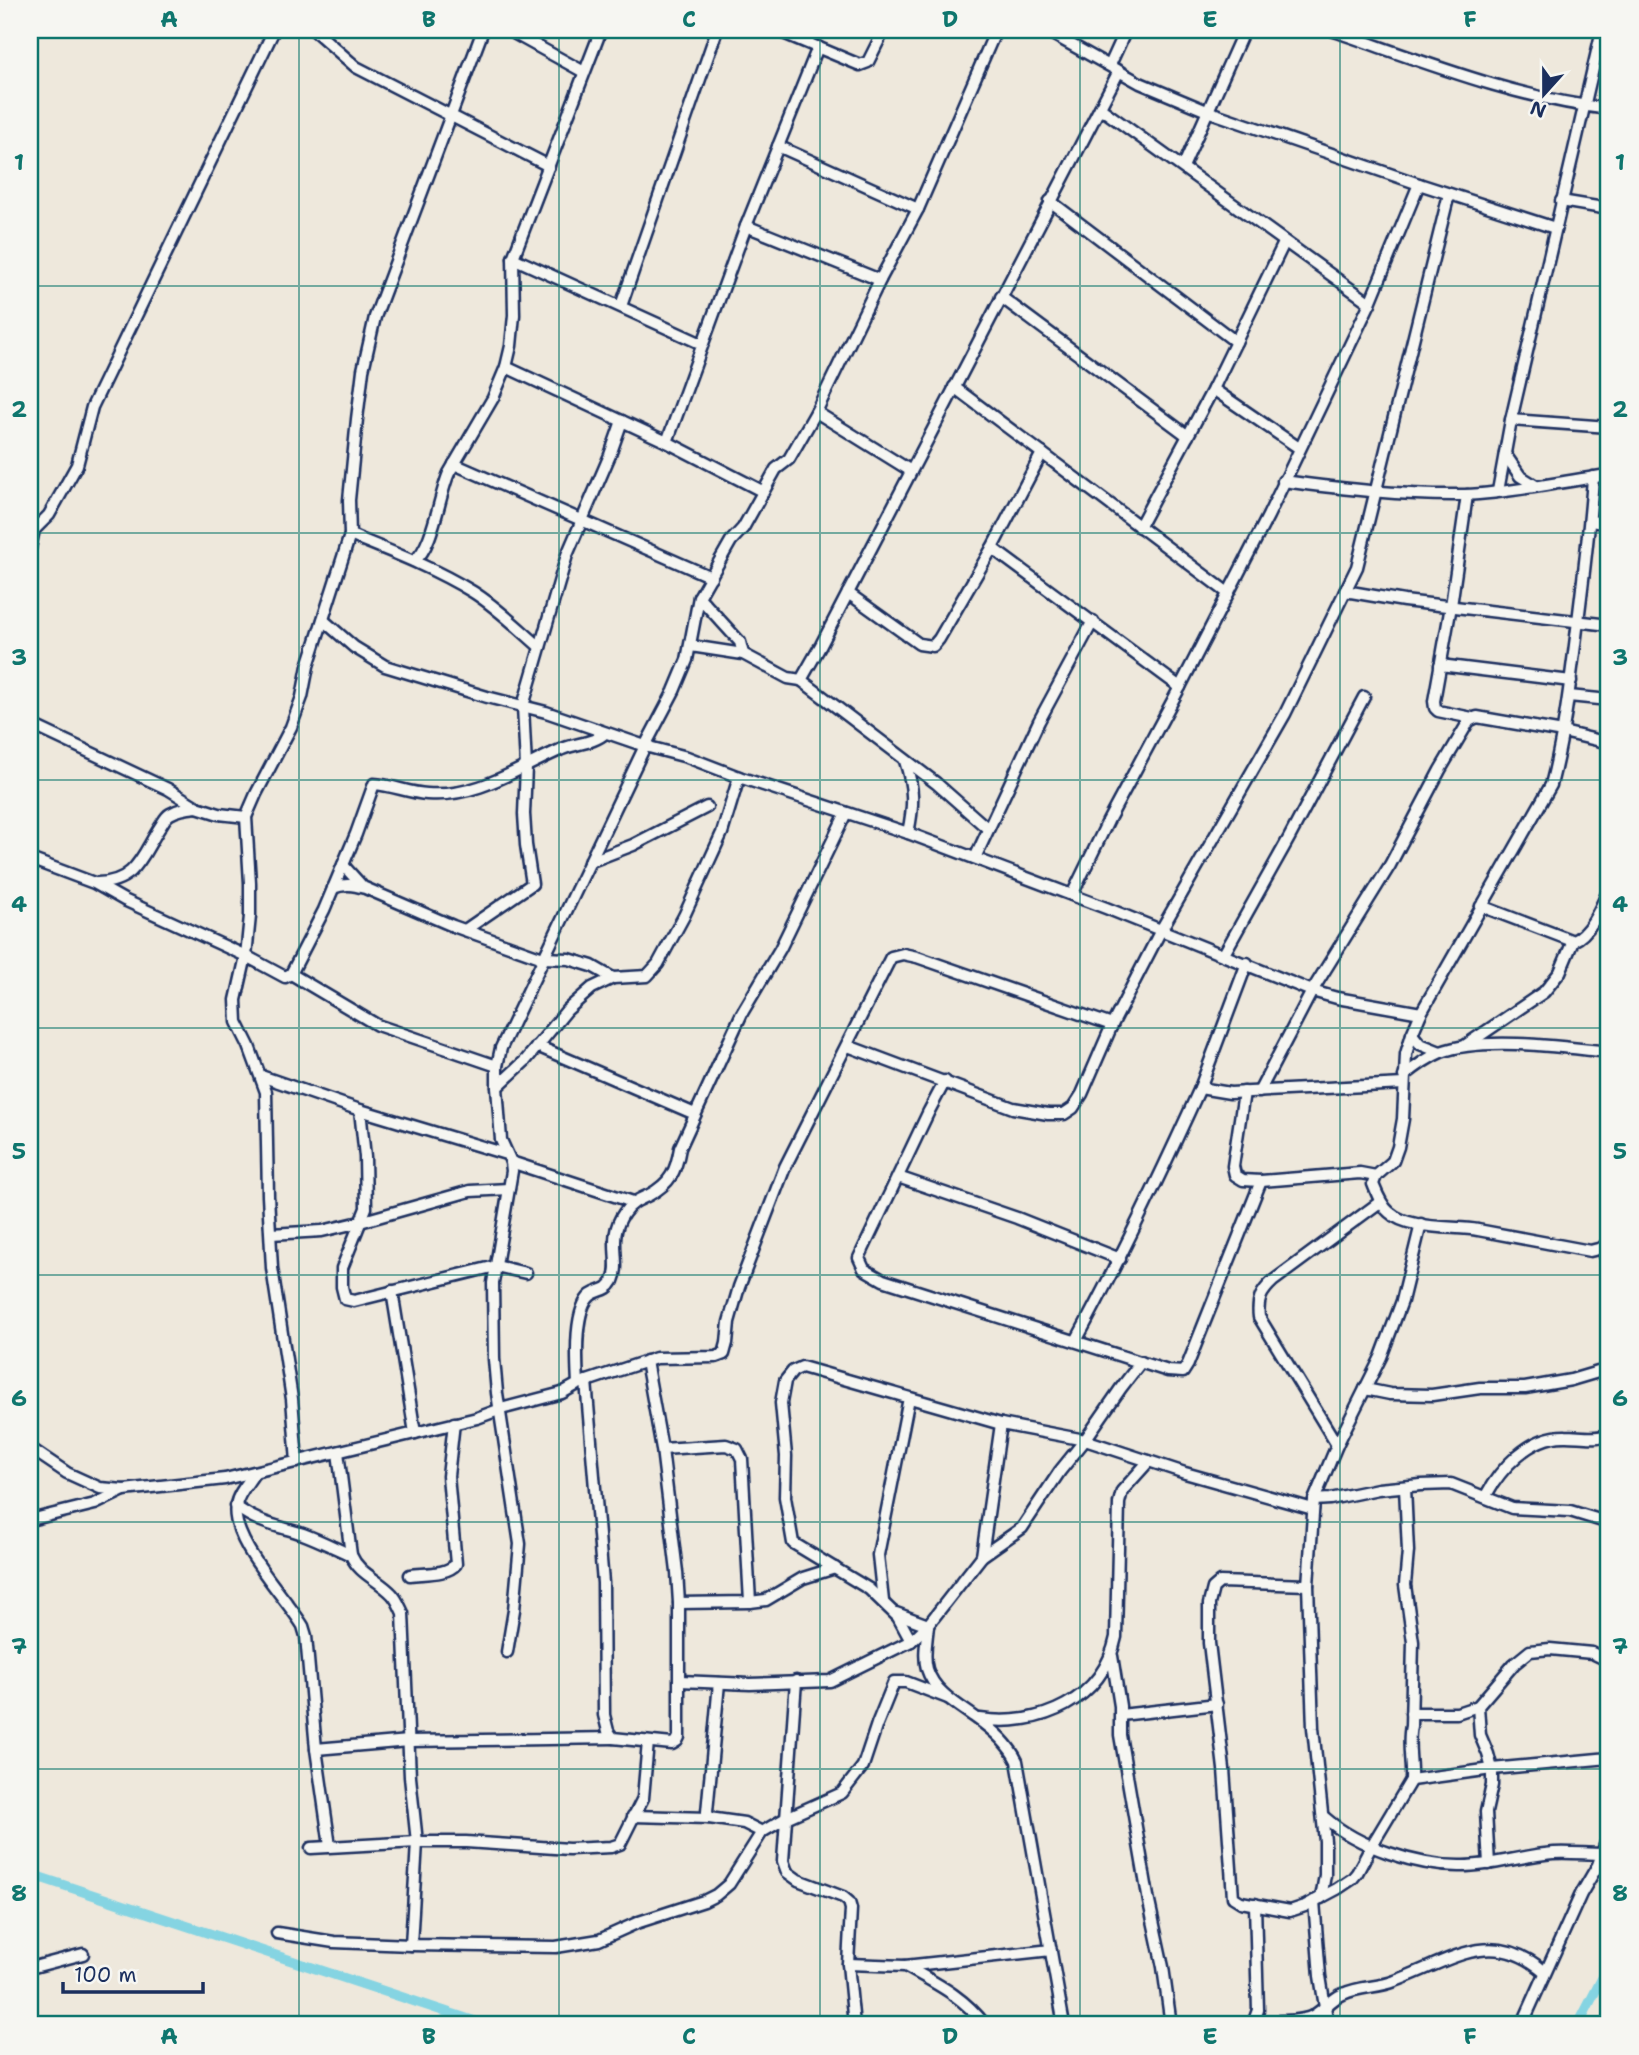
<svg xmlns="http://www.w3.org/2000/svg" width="1639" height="2055" font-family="'Shantell Sans',sans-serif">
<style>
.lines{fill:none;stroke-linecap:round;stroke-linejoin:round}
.canal{stroke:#85d4e2;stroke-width:10}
.street-casing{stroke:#1b2f5e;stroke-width:15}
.street{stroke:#f6f6f2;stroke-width:10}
.grid{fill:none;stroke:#0f766e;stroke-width:2;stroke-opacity:0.55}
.neatline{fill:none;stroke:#0f766e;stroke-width:2.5}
.grid-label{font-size:23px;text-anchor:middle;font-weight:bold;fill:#0f766e}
</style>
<rect width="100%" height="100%" fill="#eee8dc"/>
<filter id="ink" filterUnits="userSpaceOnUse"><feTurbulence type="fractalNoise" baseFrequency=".0143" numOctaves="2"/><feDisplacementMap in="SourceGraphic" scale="14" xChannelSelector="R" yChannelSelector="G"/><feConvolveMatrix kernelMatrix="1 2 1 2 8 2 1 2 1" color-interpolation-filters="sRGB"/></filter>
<g filter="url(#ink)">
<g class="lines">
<g class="canal">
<path d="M30,1874L486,2025"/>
<path d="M1578,2025L1609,1965"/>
</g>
<defs>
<g id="street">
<path d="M314,30L356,67L549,166"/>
<path d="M508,30L584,72"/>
<path d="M776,30L860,65L868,62L884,30"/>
<path d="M1045,30L1140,83L1207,111L1419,184L1555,228"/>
<path d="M1331,30C1422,61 1513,98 1609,109"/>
<path d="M1110,65L1126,30"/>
<path d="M1100,108L1370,303"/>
<path d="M778,146L918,209"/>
<path d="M1183,167L1244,30"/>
<path d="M1050,201L1236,342"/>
<path d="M1561,201L1609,209"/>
<path d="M746,226L880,280"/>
<path d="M513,258L702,344"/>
<path d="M1001,297L1188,436"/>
<path d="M621,306L717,30"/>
<path d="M506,367L667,442L762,491"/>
<path d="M954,387L1228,593"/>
<path d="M1213,389L1299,448"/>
<path d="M816,412L911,471"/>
<path d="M1511,420L1609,427"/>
<path d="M667,442L746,226L818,47"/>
<path d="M1505,454L1520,476L1536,486"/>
<path d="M454,464L711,577"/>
<path d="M1593,477C1590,525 1584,573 1578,621C1571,676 1565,731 1551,785L1421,1013L1412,1034L1406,1054L1403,1119L1398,1147L1393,1161L1376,1176L1373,1184C1377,1194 1381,1205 1389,1212C1408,1230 1453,1226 1478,1230C1516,1237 1553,1244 1590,1251L1602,1248L1609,1241"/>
<path d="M1283,481C1344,489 1404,496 1465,495C1514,493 1562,481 1609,475"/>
<path d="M1498,491L1511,420L1602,30"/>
<path d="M1467,495L1451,606L1434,701L1435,708L1438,711L1472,718"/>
<path d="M1591,521L1609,524"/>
<path d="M1139,527L1213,389L1284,243"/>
<path d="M350,535C392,552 434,568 473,592C497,607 518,628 540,647"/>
<path d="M30,548L34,530L49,515L77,465L92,407L274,30"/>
<path d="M992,548L1180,687"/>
<path d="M414,561C433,548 439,495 449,473L493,398L506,367L511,346L514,315L513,258L601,30"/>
<path d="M1345,591L1404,601L1609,625"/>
<path d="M848,593L919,644L933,646L939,639L992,548L1042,453"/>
<path d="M699,597L740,642L743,654"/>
<path d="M323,620L354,647L385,666L487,697L546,712L645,746L687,757L739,777L908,833L1106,908L1312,991L1337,998L1421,1013"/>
<path d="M691,646L743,654L788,678L801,680L821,645L1119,71"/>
<path d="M1440,665L1571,681"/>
<path d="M801,680L936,783L987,828"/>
<path d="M1569,696L1609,700"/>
<path d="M30,724L168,789L197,807L219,814L246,817"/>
<path d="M905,761C914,788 914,805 908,833"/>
<path d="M975,858L1039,721L1093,621"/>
<path d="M30,859L94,883L124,900L246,956L285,977L291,974L324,910L356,834L374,784C392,785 409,793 427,794C477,798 516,769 560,750C573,743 594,744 605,733"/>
<path d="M589,862L633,845L707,807"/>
<path d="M343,865L362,886"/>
<path d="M97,883C136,883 142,855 160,827C163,823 165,817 170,814C178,809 187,808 197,807"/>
<path d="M333,888C345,883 353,885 365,888L453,926L543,958L569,959L592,966L613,978"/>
<path d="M1072,895L1108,821L1180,687L1268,516L1370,303L1419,184"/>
<path d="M1481,906L1573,941C1591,933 1601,907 1609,889"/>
<path d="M465,930L532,884L526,845L524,814L526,767L523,706L567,555L610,455L622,421"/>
<path d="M1224,954L1289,838L1364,697"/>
<path d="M1247,963L1200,1088L1230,1093L1404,1084"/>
<path d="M291,974L377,1025L497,1066"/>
<path d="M1412,1034L1420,1044L1440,1052"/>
<path d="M1466,1045L1544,992L1560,972L1573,941"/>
<path d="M537,1046L695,1114"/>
<path d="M848,1046L1013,1108L1048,1114H1064L1073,1108L1082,1094L1112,1025L1161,930L1285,714L1357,567L1449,194"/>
<path d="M261,1076L360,1110L506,1154"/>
<path d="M1404,1076C1415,1067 1427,1058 1441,1052C1481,1036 1565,1047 1609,1052"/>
<path d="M945,1081L929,1111L859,1258L864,1269L883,1280L1168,1371L1183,1372L1188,1364L1261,1181"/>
<path d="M497,1087L526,1060L567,1010L592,988L613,978L647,976L658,964L684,916L722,833L739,777"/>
<path d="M1244,1092L1233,1166L1235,1175L1243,1180L1261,1181L1360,1173L1376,1176"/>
<path d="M1259,1092L1312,991L1390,865L1440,770L1469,721L1477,717L1563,732L1609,743"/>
<path d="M360,1110L365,1157L366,1208L342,1268V1287L345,1299L354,1301L496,1266L526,1273"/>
<path d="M511,1162L633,1202"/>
<path d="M898,1177L1017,1218L1120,1259"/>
<path d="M271,1234L322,1231L360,1222L470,1191L509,1189"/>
<path d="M1602,1248L1609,1268"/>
<path d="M392,1291L415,1433"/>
<path d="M1076,1341C1121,1258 1161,1174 1200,1088"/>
<path d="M586,1381L603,1583L604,1715L608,1731L613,1738L672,1744L677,1741L679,1737V1603L677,1572L662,1449L646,1361"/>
<path d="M578,1384C577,1363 573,1309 591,1295C599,1289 607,1292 613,1281C622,1262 606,1238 624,1213C631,1203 638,1200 649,1195C671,1183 676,1171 680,1148L742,1013L780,949L846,813"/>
<path d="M1365,1389L1390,1394L1432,1395L1480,1388H1525L1571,1380L1598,1372L1609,1373"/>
<path d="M1337,1445L1259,1317C1257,1300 1261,1292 1273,1281L1380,1202"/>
<path d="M30,1448L67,1473L100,1488L124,1490L225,1479L477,1418L501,1409L562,1393L578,1384L656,1358L716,1357L724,1354L727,1343L729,1322L739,1287L785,1167L891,957L903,954L917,957L1112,1025"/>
<path d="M662,1449L726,1445L737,1449L742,1459L750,1602"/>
<path d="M338,1452L351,1555C359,1574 378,1579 392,1594C397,1599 400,1607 403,1613L410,1777L417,1842L411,1945"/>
<path d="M297,1462L292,1399L272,1268L268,1196L266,1092L249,1046L237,1022L236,1000L246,956L250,916V883L246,817L256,794L291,727L302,697L308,666L350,535L349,500L357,419L363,370L375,317L483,30"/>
<path d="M255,1472C249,1482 238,1493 236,1505C229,1540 285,1596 303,1626L306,1636L316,1749L330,1846"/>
<path d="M1485,1497C1500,1469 1530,1435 1566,1436C1580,1436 1597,1440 1609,1434"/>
<path d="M1314,1500L1330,1499L1378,1489L1421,1485L1451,1484L1512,1508L1570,1511L1609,1523"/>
<path d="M235,1506C261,1525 276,1525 303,1534C319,1540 335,1548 351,1555"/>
<path d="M30,1520L95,1504L124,1490"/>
<path d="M982,1556L1001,1424"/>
<path d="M410,1575C424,1573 447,1575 456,1564L448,1476L454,1423"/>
<path d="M1308,1585L1220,1582L1213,1588L1209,1604V1643L1224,1769L1233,1897L1241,1902L1290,1911L1305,1906L1337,1889L1352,1879L1357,1873L1372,1845L1411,1780C1412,1761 1407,1744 1411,1726L1413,1642L1405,1585L1408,1551L1405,1487"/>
<path d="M883,1601L878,1555L909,1398"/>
<path d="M679,1603L750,1602L766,1600L803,1578L835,1568"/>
<path d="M896,1613L928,1625"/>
<path d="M928,1625C927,1639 923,1655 927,1669C934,1692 958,1705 976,1718C992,1729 1008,1743 1017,1761L1064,2025"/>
<path d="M911,1641L898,1617L869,1589L793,1543L785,1497L786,1456L781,1403L785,1381L793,1371L802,1367L1001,1424L1085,1440L1185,1473L1313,1509"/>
<path d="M507,1652L514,1610L520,1544L497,1393L494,1359L493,1283L512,1171L511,1162L501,1140L497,1087V1066L501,1048L645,746L674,691L687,660L699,597L731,541L743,528L776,469L789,459L816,412L880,280L918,209L996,30"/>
<path d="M1112,1656L1120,1706V1735L1149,1902L1163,1967L1171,2025"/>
<path d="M680,1681L750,1684L830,1681L911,1641L928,1625L982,1556L1022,1528L1060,1471L1085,1440L1121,1388L1141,1362"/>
<path d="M796,1681L783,1861L787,1872L798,1880L843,1897L849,1902L851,1909L848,1964L854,2025"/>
<path d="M719,1683L707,1812L709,1818L744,1823L762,1832"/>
<path d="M1478,1706L1480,1735L1488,1754L1492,1769V1785L1486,1812L1489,1864"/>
<path d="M1411,1713H1457L1478,1706L1514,1664L1530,1651L1550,1649L1592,1653L1609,1661"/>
<path d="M1121,1715L1217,1704"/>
<path d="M980,1719C1040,1728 1103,1700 1116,1637L1119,1503L1122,1491L1149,1461"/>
<path d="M316,1749L409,1741L613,1738"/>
<path d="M1411,1780L1492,1769L1609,1758"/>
<path d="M633,1816L709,1818"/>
<path d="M1324,1817C1358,1847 1418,1867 1463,1866C1494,1866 1523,1855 1554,1853C1570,1852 1586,1854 1602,1854"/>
<path d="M311,1848L417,1842H466L569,1849L611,1847L620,1844L643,1798L648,1742"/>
<path d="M1321,1898L1325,1875V1841L1313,1728L1308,1585L1314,1500L1337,1445L1381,1357L1402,1301L1421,1224"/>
<path d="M1314,1901L1320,1976L1328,2025"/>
<path d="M277,1933L334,1942L411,1945L556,1947L599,1940L639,1922L704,1901L716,1895L729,1884L762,1832L786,1818L842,1793L863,1766L877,1724L894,1682H906L948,1698"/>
<path d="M848,1964L905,1966L1051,1950"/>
<path d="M905,1966C937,1984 963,1996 985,2025"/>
<path d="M30,1968L83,1954"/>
<path d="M1254,2021C1271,2021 1292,2023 1308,2018C1321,2014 1329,2000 1343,1994C1360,1986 1378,1988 1395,1981C1450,1961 1492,1926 1545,1972"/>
<path d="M1251,2025L1254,2021L1258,2010L1255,1904"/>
<path d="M1522,2025L1581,1894L1598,1865L1609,1834"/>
</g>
</defs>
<use href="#street" class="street-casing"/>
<use href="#street" class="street"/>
</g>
</g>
<path class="grid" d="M299,30V2025M559,30V2025M820,30V2025M1080,30V2025M1340,30V2025M30,286H1609M30,533H1609M30,780H1609M30,1028H1609M30,1275H1609M30,1522H1609M30,1769H1609"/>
<rect width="1639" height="2055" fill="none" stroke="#f6f6f2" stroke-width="77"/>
<g transform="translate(1544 94) rotate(201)" stroke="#f6f6f2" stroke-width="5" paint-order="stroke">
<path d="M0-5L12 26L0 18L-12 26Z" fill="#1b2f5e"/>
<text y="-10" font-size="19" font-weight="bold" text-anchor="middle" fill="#1b2f5e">N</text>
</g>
<path d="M63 1982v10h140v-10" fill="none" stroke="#1b2f5e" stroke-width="3.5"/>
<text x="74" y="1982" font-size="21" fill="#1b2f5e" stroke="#f6f6f2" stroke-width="5" paint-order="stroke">100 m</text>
<rect x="38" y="38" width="1562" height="1978" class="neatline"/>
<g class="grid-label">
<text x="169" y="27">A</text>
<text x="429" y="27">B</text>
<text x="689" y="27">C</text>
<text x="950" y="27">D</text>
<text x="1210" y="27">E</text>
<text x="1470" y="27">F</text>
<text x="19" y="170">1</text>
<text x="1620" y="170">1</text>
<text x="19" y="417">2</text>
<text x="1620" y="417">2</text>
<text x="19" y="665">3</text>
<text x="1620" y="665">3</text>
<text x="19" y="912">4</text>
<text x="1620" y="912">4</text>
<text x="19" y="1159">5</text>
<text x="1620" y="1159">5</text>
<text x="19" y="1406">6</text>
<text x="1620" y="1406">6</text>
<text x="19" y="1654">7</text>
<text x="1620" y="1654">7</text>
<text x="19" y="1901">8</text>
<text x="1620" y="1901">8</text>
<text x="169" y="2044">A</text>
<text x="429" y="2044">B</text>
<text x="689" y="2044">C</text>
<text x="950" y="2044">D</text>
<text x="1210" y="2044">E</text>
<text x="1470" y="2044">F</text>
</g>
</svg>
